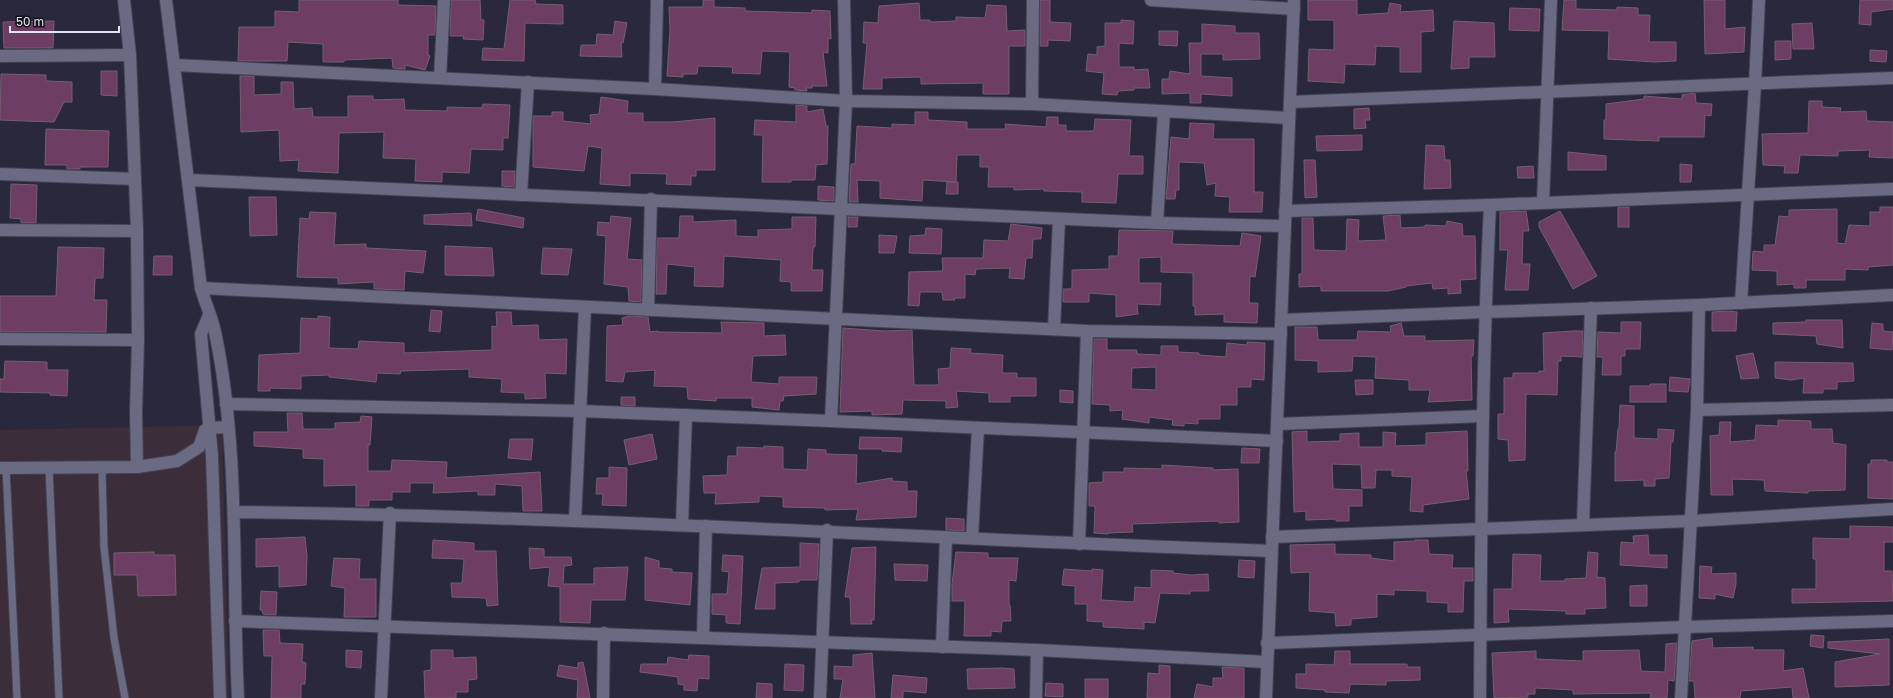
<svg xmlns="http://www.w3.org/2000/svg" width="1893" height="698" font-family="'Golos Text',sans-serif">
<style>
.commercial{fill:#3b2d39}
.building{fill:#6d3d64;stroke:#755f70;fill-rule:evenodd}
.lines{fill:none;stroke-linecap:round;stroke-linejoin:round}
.service-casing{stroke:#444355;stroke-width:9}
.minor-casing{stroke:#444355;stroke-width:14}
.tertiary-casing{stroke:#444355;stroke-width:14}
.service{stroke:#6b6a83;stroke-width:7}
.minor{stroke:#6b6a83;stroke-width:12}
.tertiary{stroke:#6b6a83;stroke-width:12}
</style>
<rect width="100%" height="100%" fill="#29283d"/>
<path class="commercial" d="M222,425L229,698H0V430Z"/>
<g class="building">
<path d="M299,0H398V5L436,6L435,35H428V55L430,56L425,70L405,65V69L393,68L392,58L344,60V62H323V44L288,42L287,61H238L239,27H275V11L299,12Z"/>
<path d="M451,0H480L481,20H484L483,40L463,39L464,36H450Z"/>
<path d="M510,0H535L536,4L563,5V24L525,23L524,61L482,60L483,48L504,49Z"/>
<path d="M703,0H714V7L745,8V11L812,13V10L830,11L831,39L828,38V53L823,52L827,86H812V88H806L807,91L795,90V88L789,87L790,52L762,51L760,74L732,73L733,67L698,66L697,74H683V77L667,76L670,30L669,7H703Z"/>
<path d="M1040,0H1050V22L1071,23L1070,41L1048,40V46H1040Z"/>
<path d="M1308,0H1357V15L1388,13L1390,3L1401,5L1400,12L1433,10L1434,31L1421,32V72H1400V47L1376,46L1375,65L1345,64L1344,83L1308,81L1309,49L1334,50V20H1308Z"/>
<path d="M1564,0H1576V9L1617,10V7L1638,8V15H1650L1649,42H1676V61L1655,62L1608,59L1609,31L1562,30Z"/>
<path d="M1704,0H1725V29L1745,27L1744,52L1705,54Z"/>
<path d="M1860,0H1893V9L1871,12V25L1859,24Z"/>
<path d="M919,3L920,20H930V22L956,21V17L985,18L987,5L1006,6L1007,31L1025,30V46H1009V94H983V83L921,84V77L882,78V89H863L867,43H863L864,22L878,23L879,6Z"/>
<path d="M1510,8L1540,9L1539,31L1509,30Z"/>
<path d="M1121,20L1134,21L1133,44L1119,43V67H1134V70L1148,69L1150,88H1134V90L1118,91L1117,95L1102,94L1104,73L1086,71L1088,54L1097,55V47L1105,46V23H1121Z"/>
<path d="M54,21L53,48H4L3,22Z"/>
<path d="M615,21L627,23L623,43H621L622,57L580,56L581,45H596L597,34L613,35Z"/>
<path d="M1454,21L1494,23L1495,57H1469V68L1451,69Z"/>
<path d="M1812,23L1814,49H1793L1792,24Z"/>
<path d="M1202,24L1235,26V33H1259L1260,59L1223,60V54H1201V76L1232,78V96L1201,94V103H1190V93L1162,94V79H1169L1170,71L1190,74L1189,43H1202Z"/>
<path d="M1159,31H1178L1177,46L1159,45Z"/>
<path d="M1775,41H1791V59L1775,60Z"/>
<path d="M1870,50L1887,51L1886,62L1870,61Z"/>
<path d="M101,71H117V96L101,95Z"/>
<path d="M1,74L46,75V81L72,82V102H64L54,122L0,120Z"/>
<path d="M240,76H254V95L281,94V82H293L294,109L312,108L313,117H348V96H373V100L404,99L405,110L447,111V107L482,108L483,104L510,105L508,138H503V150L471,149L469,173L442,172V182L415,181L416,159L383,158L384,132L339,133L338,173L298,171L299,160L280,161L279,130L241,132Z"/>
<path d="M1695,93L1696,103L1712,104L1711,116L1705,115L1704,137H1659V141L1604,139V120H1606V104L1644,99V96L1682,99V95Z"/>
<path d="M601,97L628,101L627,113H643V122H673L715,118V170H696V176H691V185L666,184L667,174L630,173V186L600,184L602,148L588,146L584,171L533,167V116H552V112H563V121L591,124L590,115L599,114Z"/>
<path d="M1809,101H1822V107L1841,108L1840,112L1866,111L1867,121L1893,122V158L1869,157L1870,150L1838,151V156L1800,155L1798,173H1784L1785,166L1763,165L1762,134L1808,133Z"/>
<path d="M796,105L807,106V112L823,109L826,126H828L827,164L816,165L815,180H791V182H762L763,135H754L755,120L796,122Z"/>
<path d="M1369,108L1370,120H1365L1366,128L1354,129V109Z"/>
<path d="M915,112H928V120L967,122V129H1006L1005,124L1046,127L1047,117H1058V125H1066V131H1094L1095,119L1131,120L1129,156H1143V174H1118L1116,203L1082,202V192L1044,191V189L1014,190V187H988L989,167H980V155H957L956,182H958V194H946L947,182H955L923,180L922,201L880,198V181L857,180L858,202H849L851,164H855L857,126L892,128V124L915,125Z"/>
<path d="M1190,123L1214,124L1213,139H1254V192H1263L1262,212H1229L1230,197L1215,196L1216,183L1207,185L1204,163L1179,162V190H1176L1175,199H1166L1171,137L1189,139Z"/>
<path d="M46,129L109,131L108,167H80V169H67V165H45Z"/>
<path d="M1362,135V150L1317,151L1316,136Z"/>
<path d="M1426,145L1444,146L1445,160H1450L1451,188L1424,189Z"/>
<path d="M1568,152L1606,156V170H1568Z"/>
<path d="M1304,160H1315L1317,197L1305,198Z"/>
<path d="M1680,164L1692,165L1691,182H1680Z"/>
<path d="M1533,166L1534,178H1518L1517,167Z"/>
<path d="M502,171H515L514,187L502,186Z"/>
<path d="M11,184L37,185L36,223H21V219L10,218Z"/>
<path d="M818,186L834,187V201L818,200Z"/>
<path d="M249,197H276L277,235L250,236Z"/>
<rect x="1618" y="207" width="11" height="20"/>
<path d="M1880,207H1893V265L1868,267V270L1845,269V280H1806V288H1794V284L1777,285V271L1752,270L1753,251L1764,252V245H1775L1779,216L1789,217V210L1837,209V243L1845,244L1849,225L1870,226V212H1880Z"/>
<path d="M478,209L524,218L523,228L476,220Z"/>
<path d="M1526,211L1529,231H1523L1522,264H1530L1528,290H1505L1508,250H1500V212Z"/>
<path d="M1560,211L1597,276L1573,289L1539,227V222Z"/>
<path d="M310,212L336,213L334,245L366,244V248L426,251L423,273L405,271L404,290L374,289V282L338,284V278L297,277L300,218L309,219Z"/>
<path d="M471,213L472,226L424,224V215Z"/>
<path d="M1400,215L1401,228L1425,227V225L1446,226L1447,221L1462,224L1463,236H1475L1476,279L1460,280L1461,293L1448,294V288L1433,289L1432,283L1406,286V287L1388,291H1321V286L1299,287V274H1302V218H1313L1314,250L1346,251L1347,219L1359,220L1358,241L1386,240L1383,216Z"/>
<path d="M611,216L631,218L627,259L642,260L641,302L629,301L628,287L604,284L606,236L597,235L598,222L610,223Z"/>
<path d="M680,216H693V222L736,220V236L758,237V230L792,229V217H816L815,247H813L812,270H823L822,291H791V282L780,281L781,260L724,256L723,287L694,286L695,267L667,264L666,294H656L657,238H679Z"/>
<path d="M848,217H858L857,227H848Z"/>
<path d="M1011,224L1042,228L1041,239H1033L1032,258H1026L1024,279L1009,278L1010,268L976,269L975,275L965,274V298H954L955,300H943L942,292H920L919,306L908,305L909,272L943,271L942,258H983L984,240L1008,241Z"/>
<path d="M926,228L942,229L941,254L909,253L910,236L925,235Z"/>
<path d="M1119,230L1173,231L1172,244L1240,246L1242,233L1261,236L1255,277L1250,276L1249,303H1258L1257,323L1224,322V314L1195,315V306H1193V273L1161,272V257L1139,258V283H1161L1160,305L1137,304L1138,314L1116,317V295L1089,293V302H1063V289H1071L1072,287V270L1109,269V256H1118Z"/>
<path d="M879,235L897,236L894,253H879Z"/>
<path d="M445,246L492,248L494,276L445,275Z"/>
<path d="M58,247L104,248L103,278H95L94,300H107L106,332H0V296H56Z"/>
<path d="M543,248L572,249L568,275L541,274Z"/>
<path d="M154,256H172V275H153Z"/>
<path d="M431,310L442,311L440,332L429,331Z"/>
<path d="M1727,311L1737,312L1736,331H1712V312Z"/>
<path d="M496,312H511L512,326L538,325L539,340L567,339L566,374L545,373L546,398L525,399V393L501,392L502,379L469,377V369L401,371L400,374L377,373L376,382L329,377V375L301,376V389L270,388V391H258L259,355L300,353L301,318L318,319V316L330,317L329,348L358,349L359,341L404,343V353L492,350V326L497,327Z"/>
<path d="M630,316L648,317L650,332L658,331L659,332L722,333L721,322L764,323V336L785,335L786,355L753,356L751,382L779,384V377H817L816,394L784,396L783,401H780L779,410L752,407V398H716V401L688,399L687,387L654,386L655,370L625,372L623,382L606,381L607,326L623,325L622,318Z"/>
<path d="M1806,320H1842L1843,348L1817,344L1816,336L1773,334V323L1806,322Z"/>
<path d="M1621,322H1641L1640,349H1625V356H1621V375H1602L1603,357H1597L1598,332L1621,333Z"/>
<path d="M1401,323L1404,336H1425V341L1474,340L1473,356H1471L1472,400L1428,402L1430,390H1409V380L1375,378L1376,357L1353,356L1352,371L1318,372V361L1295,360V327H1317L1318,340H1357L1358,331L1391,332L1390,326Z"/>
<path d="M1872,323L1883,324V331L1893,332L1892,350L1870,348Z"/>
<path d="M843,328L884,331L912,330L914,385H939L938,369L950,368L951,348L971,349L970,353L1003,355L1002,373H1017V378H1036V396H1010V402H989V393L956,391L958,407L946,408V401L903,400L902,414L872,415V411L840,412Z"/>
<path d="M1573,331H1583L1582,357L1561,356V361H1558L1557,395L1526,394L1525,460L1509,461L1508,440L1498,439V414H1504V378H1513V373H1539V371H1544L1543,333Z"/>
<path d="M1094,339H1107V350H1137V354L1161,355V346H1178V352L1199,353V355L1226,357L1227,343L1247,345V342L1265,343L1264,380L1251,379V387H1237V405H1220V419H1198V424L1184,423V426L1172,425L1173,420L1149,417V423L1122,419L1123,410L1110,411V405L1092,404ZM1156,367V390L1131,389L1132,368Z"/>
<path d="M1753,353L1759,378L1741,379L1736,356Z"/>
<path d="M5,361L47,362V370H68L67,396L50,395V393L0,392V379H4Z"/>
<path d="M1775,362L1853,363L1854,381L1837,382V389H1823V393H1803L1804,378L1791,380L1775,378Z"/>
<path d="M1670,377L1690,379L1688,392L1669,391Z"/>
<path d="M1355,380H1373V394L1356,395Z"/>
<path d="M1650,384H1666V402H1630V386H1650Z"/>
<path d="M1060,390L1073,391V403L1060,402Z"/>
<path d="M621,397H635V406L621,405Z"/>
<path d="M1620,405L1634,406V438L1658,439V429L1674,430L1673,442H1671L1669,478L1655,479V486H1644V480L1615,481V452H1616L1618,429H1619Z"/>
<path d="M287,413H302L303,429H335V423L360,422L361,416L372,417L370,445H368V471H391L392,460L447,462L446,478L540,472L542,511H523L522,486L495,484V495H478V491L433,493L434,483H410V492H392V500H369V506H356V485L324,486V459L303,458V449L254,446V432H288Z"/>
<path d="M1778,420L1811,421V429H1832L1833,443L1846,445L1845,490L1808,491V493L1765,491L1764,480L1732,479L1733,495H1711L1710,436L1719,435L1720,422H1731L1730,442L1755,440L1756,425L1778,426Z"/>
<path d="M1307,431V442L1340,441V434L1359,433V447H1383V432L1396,433L1395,446L1426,445V433L1467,431L1468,471H1466L1469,499L1423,505V512L1410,511L1412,477L1392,476V470H1376L1375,488H1362L1361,465L1332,464L1333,489L1362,490V506H1349V521H1336V519L1306,520V511L1294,512L1292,432Z"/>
<path d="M652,434L657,459L629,465L624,440Z"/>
<path d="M860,437L902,438L901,452L882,451V449H859Z"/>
<path d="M510,439H533L531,460L508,458Z"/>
<path d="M764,446L783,447V469L807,470L808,449L826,450V454L857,455L856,484L892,478V481L907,482V491H917L916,517L856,520L858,509L825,510V508L783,507V497L759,496V502L715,504L716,493H704L703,476L727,475L728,456H737V447L764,448Z"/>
<path d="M1242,448L1260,449L1259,463H1241Z"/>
<path d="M1871,460H1887V462H1893V499L1868,498V464H1871Z"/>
<path d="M1162,465L1213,468V470L1238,469L1239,522L1219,523V521L1132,524L1133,532L1108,533V534L1094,533L1095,506H1089V483L1103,482V472H1124V468L1162,469Z"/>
<path d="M609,467L627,468L626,506L602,505L603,494H596L597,478H609Z"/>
<path d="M946,518L964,519V531L946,530Z"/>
<path d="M1850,526L1893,527V542H1884V571H1892L1893,601L1792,603V589H1816V559H1813V538L1850,539Z"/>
<path d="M1648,535L1649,555H1667V568L1620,565L1621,542L1634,543L1633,536Z"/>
<path d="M305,537L307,556L306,585L279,587V566L256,567V539Z"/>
<path d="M433,540L474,543V551H496L498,605L487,606L486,598L452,597L451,583H462L464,559L432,558Z"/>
<path d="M1415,540H1428L1429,554L1453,555L1452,568H1473V581H1464L1463,612H1448V603L1427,602V591L1394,590V595L1377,594V617L1351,619V625L1336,626L1335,613L1309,611L1310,572L1291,573L1290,545L1335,544V554L1371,555V558L1394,561V542L1415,541Z"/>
<path d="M800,543L819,544L817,580H799V582L775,583V609H755L762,568L800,567Z"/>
<path d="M876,547L874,620H871L872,624H851L850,597H845L852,548Z"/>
<path d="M529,548L544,549V557H571L572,565L564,566L563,584H594V568L628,567L625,600H591L590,623L560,622V587L548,586L550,567L530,569Z"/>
<path d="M154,552V555H175L176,595L138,596L137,575H114V553Z"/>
<path d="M956,552L988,553V558H1018L1016,581L1009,580V605H1010L1011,621H1002L1001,632L991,631V636H964L965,601H952V584Z"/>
<path d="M1588,552L1598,553L1597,577L1605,578L1606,608L1585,609V614H1566V611L1508,609L1509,622L1494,623V589H1512L1513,554L1541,555L1540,581H1565V579L1586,578Z"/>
<path d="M723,555L743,556L740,624L726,623V615L712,614V594H727L729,572L722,571Z"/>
<path d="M645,557L659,561V568L672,569V572L692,573L690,605L645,600Z"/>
<path d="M334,558L360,559L359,579H376V617H344L345,588L331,586Z"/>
<path d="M1239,560L1255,561L1254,578L1238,577Z"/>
<path d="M894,564L928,565L927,581L895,580Z"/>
<path d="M1700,566L1712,567L1711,574L1736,573V584L1733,598L1715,594V599L1699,598Z"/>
<path d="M1064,569L1092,571V569L1103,570L1101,600L1134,602L1135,587L1151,588V570L1173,571V573L1191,575L1208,574L1209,591H1190V594L1160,593L1155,623L1144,622V629L1103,627V622L1087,621V604H1075V586L1062,585Z"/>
<path d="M1647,585V606H1630V586Z"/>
<path d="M261,591L277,592L276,615L263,614L262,610H260Z"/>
<path d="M263,630H279L280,643L303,644L302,662L306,663L305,684H301V698H271L272,656H264Z"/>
<path d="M1811,635L1824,636L1823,648L1810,646Z"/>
<path d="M1712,638L1713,648L1753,647V650H1784L1783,671L1803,668L1809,698H1793L1792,687L1741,691L1740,698H1695L1694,681H1689L1692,641Z"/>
<path d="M1889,639V685L1835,687V662L1880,654L1828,648V642Z"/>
<path d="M1677,643L1674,681L1668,680L1667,698H1650L1651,693L1573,694V690L1535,688V694H1528V697L1494,698L1492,653L1536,651V659L1583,661V651L1639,650L1641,671L1665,672L1666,644Z"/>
<path d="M346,650L362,651L361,668L346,667Z"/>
<path d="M431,650H453V658L476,657L477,679L468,680V692H456V698H425L424,671L431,670Z"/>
<path d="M1335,651H1350V664H1407V667H1420V680L1386,681V685L1350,684L1349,693L1325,692V690L1296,688V674H1306V664L1334,665Z"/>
<path d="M872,653L875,698H840L843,679H834V666L853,667V655Z"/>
<path d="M689,655L709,656V679L698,678L697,691L684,690V685L678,684V677L640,672L641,664H667L668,657L688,660Z"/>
<path d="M583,662L586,677L590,698H577L578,680L557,676L559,665L578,668V663Z"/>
<path d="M785,664L804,665L803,691L784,690Z"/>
<path d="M1159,665L1170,666V698H1147L1148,673L1159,674Z"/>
<path d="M1222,667L1244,668V698H1194L1197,684L1213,687V678H1223Z"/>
<path d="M1002,668L1014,669L1015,688L968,689L967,669Z"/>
<path d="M893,675L927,678L926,693L903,691V698H891Z"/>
<rect x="1085" y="679" width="23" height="19"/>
<path d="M757,683L772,684V698H756Z"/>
<path d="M1046,683L1063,684V697L1045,696Z"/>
</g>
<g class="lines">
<defs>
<g id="service">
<path d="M6,468L17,698"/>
<path d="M49,468L59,698"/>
<path d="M102,468L104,547L114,638L125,698"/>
</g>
<g id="minor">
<path d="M124,0L130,55L137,231L138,340L136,412L137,467"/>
<path d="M1151,0L1294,9"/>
<path d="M0,56L130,55"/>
<path d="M174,65L655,89L846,101L1032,104L1289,118"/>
<path d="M440,78L444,0"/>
<path d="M655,89L657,0"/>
<path d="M1290,102L1893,78"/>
<path d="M1032,104L1033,0"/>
<path d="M0,174L135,179"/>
<path d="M189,180L1157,223L1285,226"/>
<path d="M521,195L528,82"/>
<path d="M1543,203L1551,0"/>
<path d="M1285,211L1490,205L1893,189"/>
<path d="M1157,223L1164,112"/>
<path d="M0,230L137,231"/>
<path d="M201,288L1087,331L1281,334"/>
<path d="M1741,303L1755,84L1759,0"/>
<path d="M648,310L651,199"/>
<path d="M1282,320L1485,312L1699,305L1893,295"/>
<path d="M1054,329L1059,219"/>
<path d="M0,339L138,340"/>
<path d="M226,404L580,411L831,421L1277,441"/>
<path d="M1697,410L1893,405"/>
<path d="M831,421L846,101L844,0"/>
<path d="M1278,424L1483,416"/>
<path d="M0,468L137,467L177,461L199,447L205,430L210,428L227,427"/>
<path d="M234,512C580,516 925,539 1271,551"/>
<path d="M575,521L585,307"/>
<path d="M1583,524L1591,308"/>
<path d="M682,525L686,415"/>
<path d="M1272,537L1691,521L1893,509"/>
<path d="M972,538L978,428"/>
<path d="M1079,544L1087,331"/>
<path d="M235,621L1037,650L1267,662"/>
<path d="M703,637L706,526"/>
<path d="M1267,643L1685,627L1893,621"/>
<path d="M942,647L946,537"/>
<path d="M381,698L390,513"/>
<path d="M603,698L604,633"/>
<path d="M820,698L827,530"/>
<path d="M1036,698L1037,650"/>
<path d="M1480,698C1481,534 1482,369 1490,205"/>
<path d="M1681,698L1697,410L1699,305"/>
</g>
<g id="tertiary">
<path d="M166,0L201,288C205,303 212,317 215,332C240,450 232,578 238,698"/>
<path d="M209,315L201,334L212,456L220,698"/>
<path d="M1266,698L1294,0"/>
</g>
</defs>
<use href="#service" class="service-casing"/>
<use href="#minor" class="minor-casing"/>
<use href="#tertiary" class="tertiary-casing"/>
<use href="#service" class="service"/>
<use href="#minor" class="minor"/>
<use href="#tertiary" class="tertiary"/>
</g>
<path d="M10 26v6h109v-6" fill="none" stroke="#e3e3f1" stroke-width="2"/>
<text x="16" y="26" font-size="12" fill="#e3e3f1" stroke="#12121c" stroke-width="3" paint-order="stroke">50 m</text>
</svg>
